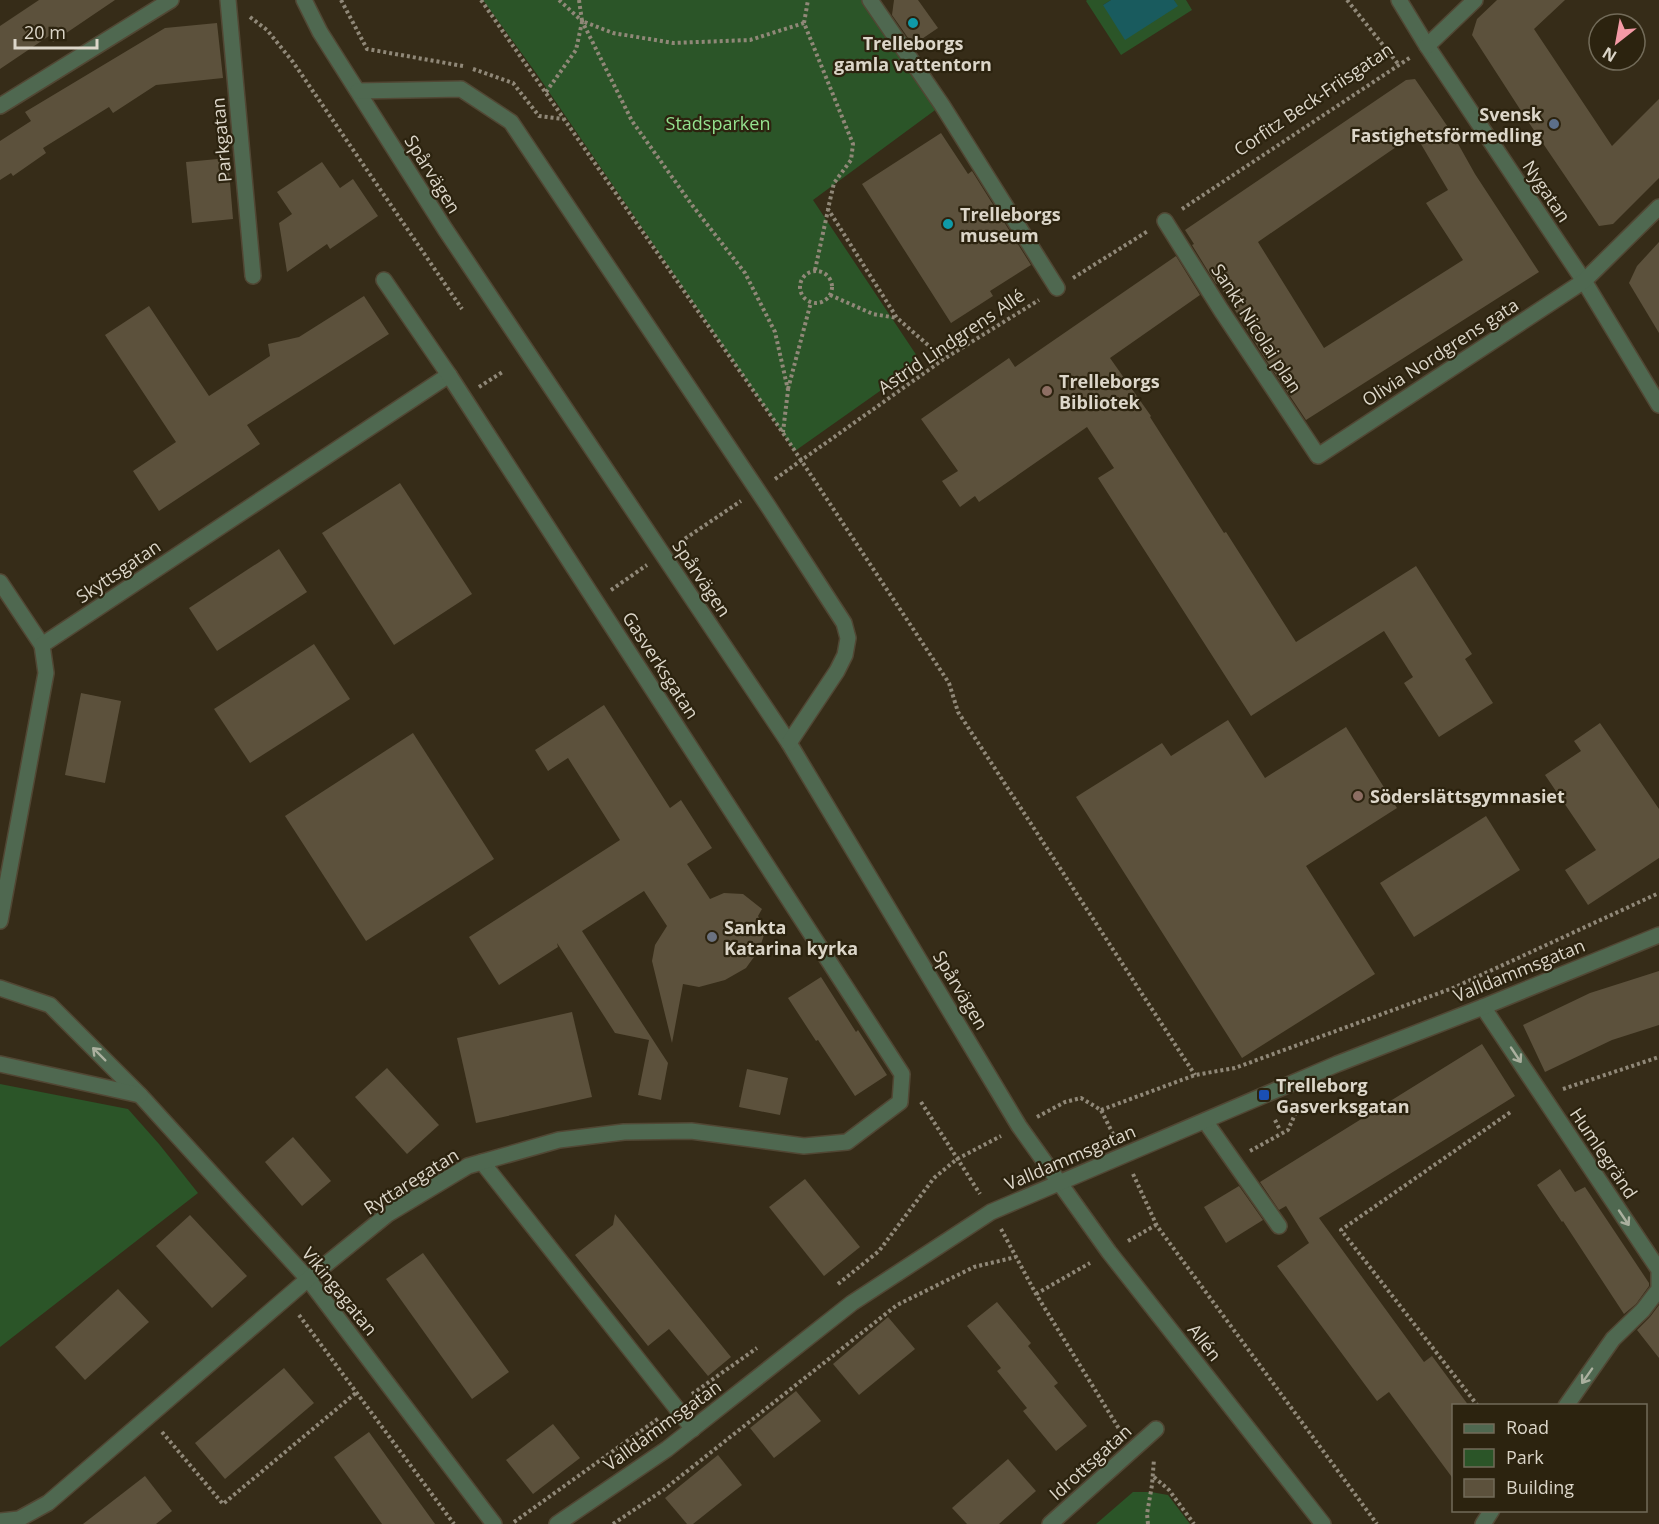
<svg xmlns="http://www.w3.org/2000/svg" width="1659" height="1524" font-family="'Open Sans',sans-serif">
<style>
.green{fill:#2b5528}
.water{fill:#195b5e}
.building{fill:#5c513c;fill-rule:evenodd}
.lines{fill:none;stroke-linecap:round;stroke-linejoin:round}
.minor-casing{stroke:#514734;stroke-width:18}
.path{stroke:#908878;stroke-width:4;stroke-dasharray:3 3;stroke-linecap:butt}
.minor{stroke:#4f6850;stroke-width:15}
.oneway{stroke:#abb09f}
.culture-dot{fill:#0f9aa8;stroke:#2c230f;stroke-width:2}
.service-dot{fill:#5c6f8a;stroke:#2c230f;stroke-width:2}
.education-dot{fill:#8d6e63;stroke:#2c230f;stroke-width:2}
.worship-dot{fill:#6b7280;stroke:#2c230f;stroke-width:2}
.transit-dot{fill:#1a4fb4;stroke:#2c230f;stroke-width:2}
.labels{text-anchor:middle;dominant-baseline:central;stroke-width:4.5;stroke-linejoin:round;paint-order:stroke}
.poi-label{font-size:18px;font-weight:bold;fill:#dcd6c9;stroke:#2c230f;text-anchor:start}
.street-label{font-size:18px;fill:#dcd6c9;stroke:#2c230f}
.park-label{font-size:18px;fill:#95e28f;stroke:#2c230f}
</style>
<rect width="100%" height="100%" fill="#362c18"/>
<g class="green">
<path d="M483,0H870L942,105L813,200L921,362L795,451L536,73Z"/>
<path d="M1087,0H1111L1103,5L1177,6L1174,0H1186L1192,10L1121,55L1086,1Z"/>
<path d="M0,1084L128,1109L159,1144L198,1193L0,1347Z"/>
<path d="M1133,1492H1151L1168,1495L1190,1524H1096Z"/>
</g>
<path class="water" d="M1111,0H1174L1178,6L1125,40L1103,5Z"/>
<g class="building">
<path d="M39,0H115L53,42L49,36L0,69V26Z"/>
<path d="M894,0H918L938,28L913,45L892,15Z"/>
<path d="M1497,0H1565L1534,29L1612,146L1659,99V178L1613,224L1599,226L1525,117L1472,35L1477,19Z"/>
<path d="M217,23L223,78L156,85L113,113L109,107L43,148L46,153L13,176L11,173L0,180V141L31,121L25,112L165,28Z"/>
<path d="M1415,79L1452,133L1475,174L1539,272L1306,420L1264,357L1218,283L1216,284L1192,245L1194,244L1185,230L1406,80ZM1415,134L1448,190L1426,203L1463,260L1324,348L1258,242Z"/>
<path d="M941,133L968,174L972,171L1031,265L990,291L993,296L951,323L862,184Z"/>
<path d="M228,158L233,219L192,223L186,162Z"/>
<path d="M322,162L340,188L353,179L378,216L330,249L327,244L287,272L279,223L292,214L277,192Z"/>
<path d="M1659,242V333L1629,283L1637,266Z"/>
<path d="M1176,256L1200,295L1110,358L1151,416L1150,417L1224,533L1226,532L1296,642L1416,566L1472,654L1465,659L1493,703L1439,737L1404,683L1413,677L1384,631L1251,716L1098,478L1114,468L1087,427L979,502L975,496L960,507L942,481L958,471L921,419L1009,358L1015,367Z"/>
<path d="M364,296L389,334L247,425L260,444L159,511L133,471L176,442L105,335L149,306L209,396L270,356L268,344L299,337Z"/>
<path d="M400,483L472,594L394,645L322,533Z"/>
<path d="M279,549L307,592L217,651L189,608Z"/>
<path d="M314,644L350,699L250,763L214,709Z"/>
<path d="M81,693L121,701L105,783L65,775Z"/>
<path d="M604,705L670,808L681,800L712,848L687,864L710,899L724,893L743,894L762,909L758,916L766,929L759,950L746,968L725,980L699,987L683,984L672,1043L652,961L655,945L667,926L644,891L582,931L668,1063L661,1100L638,1095L649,1040L615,1033L557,943L558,947L499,985L469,937L620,840L568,758L548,771L535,750Z"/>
<path d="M1228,720L1265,778L1346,727L1397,808L1306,866L1375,974L1242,1058L1076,797L1162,743L1171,756Z"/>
<path d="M1600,723L1659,809V858L1588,905L1565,870L1596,850L1545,775L1581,751L1574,741Z"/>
<path d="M413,733L494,859L366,941L285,816Z"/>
<path d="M1486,816L1520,870L1414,937L1380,883Z"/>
<path d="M1659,971V1025L1612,1040L1545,1072L1523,1025L1590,993Z"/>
<path d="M821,977L856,1032L858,1030L887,1075L855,1096L818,1040L816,1041L788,998Z"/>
<path d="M572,1012L592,1097L476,1123L457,1038Z"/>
<path d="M1482,1044L1515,1096L1319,1218L1424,1362L1432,1356L1469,1406H1454V1480L1389,1392L1377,1401L1277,1266L1309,1243L1286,1206L1279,1210L1260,1182Z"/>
<path d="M387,1068L439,1125L407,1154L355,1097Z"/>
<path d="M747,1069L788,1078L780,1115L739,1107Z"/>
<path d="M293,1137L331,1181L302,1206L265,1162Z"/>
<path d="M1560,1169L1575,1192L1585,1187L1649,1283V1286L1636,1304L1624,1314L1563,1221L1562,1222L1537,1185Z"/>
<path d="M805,1179L860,1247L824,1276L769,1207Z"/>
<path d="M1239,1186L1263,1220L1226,1243L1204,1207Z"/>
<path d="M615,1214L731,1357L708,1376L669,1329L648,1346L575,1255L613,1225Z"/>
<path d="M190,1215L247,1276L212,1308L156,1246Z"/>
<path d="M423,1253L509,1372L472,1399L386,1279Z"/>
<path d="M118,1289L149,1322L85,1380L55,1347Z"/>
<path d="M997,1302L1031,1343L1028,1346L1058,1383L1054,1386L1087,1426L1056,1451L1023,1411L1027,1408L997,1371L1001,1368L967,1326Z"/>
<path d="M1659,1305V1358L1637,1330L1650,1317Z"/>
<path d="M888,1317L915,1349L859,1395L833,1364Z"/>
<path d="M284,1368L314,1403L225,1479L195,1443Z"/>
<path d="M796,1391L821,1421L774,1458L750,1428Z"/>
<path d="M553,1424L580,1458L533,1494L506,1460Z"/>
<path d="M369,1432L435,1524H382L334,1457Z"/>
<path d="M718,1455L742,1485L693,1524H687L665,1498Z"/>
<path d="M1008,1459L1036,1491L999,1524H967L952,1508Z"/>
<path d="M145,1476L172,1511L156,1524H83Z"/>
</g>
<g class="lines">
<defs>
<g id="minor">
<path d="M228,0L253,276"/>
<path d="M304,0L320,32L445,229L789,743L1019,1126L1109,1252L1323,1524"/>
<path d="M870,0L942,105L1057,288"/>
<path d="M1399,0L1427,46L1584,281L1659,405"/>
<path d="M1427,46L1475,0"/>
<path d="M358,91L461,89L511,122L768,506L844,623L848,638L845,655L837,671L789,743"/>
<path d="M0,106L171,0"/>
<path d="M1165,221L1221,310L1318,456L1584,281L1659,207"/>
<path d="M0,582L42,645"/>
<path d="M0,921L46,673L42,645L449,375"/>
<path d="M0,988L50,1005L140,1095L308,1279L494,1524"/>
<path d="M1483,1007L1659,1270V1289L1643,1310L1613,1339L1566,1406"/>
<path d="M0,1064L140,1095"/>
<path d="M1205,1121L1279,1226"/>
<path d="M482,1162L693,1429"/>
<path d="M0,1521L19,1519L48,1503L308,1279L388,1214L468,1166L559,1140L624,1132L691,1131L804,1146L847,1142L900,1102L902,1074L449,375L384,280"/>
<path d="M557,1524L667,1449L852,1303L991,1212L1337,1064L1483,1007L1659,935"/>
<path d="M1050,1524L1156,1429"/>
<path d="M1483,1524L1492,1510"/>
</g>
</defs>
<use href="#minor" class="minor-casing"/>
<g class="path">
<path d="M341,0L367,49L463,66"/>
<path d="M481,0L783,433L949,683L958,712L1195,1075"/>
<path d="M559,0L582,21L632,121L692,205L745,273L775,332L788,390L783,432"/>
<path d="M579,0L582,21L613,33L673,43L750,40L804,23L853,144L851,160L834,183L828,209L897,318L944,359"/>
<path d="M1347,0L1399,65"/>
<path d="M250,17L267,30L293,62L462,309"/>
<path d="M804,23L808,0"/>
<path d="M473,69L513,83L539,116L563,119"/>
<path d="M546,92L576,50L582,22"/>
<path d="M1182,209L1411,57"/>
<path d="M815,270L828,210"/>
<circle cx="816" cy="287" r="16"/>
<path d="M1073,278L1148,231"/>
<path d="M830,295L873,314L897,318"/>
<path d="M479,387L504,371"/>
<path d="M788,389L811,302"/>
<path d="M775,479L944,359L1039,300"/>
<path d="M680,542L741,501"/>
<path d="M611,590L647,565"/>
<path d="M1563,1089L1659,1057"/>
<path d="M921,1102L980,1194"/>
<path d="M1101,1110L1195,1075L1235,1068L1453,988L1659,893"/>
<path d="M1037,1117L1065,1102L1081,1098L1101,1110L1115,1138"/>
<path d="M1275,1120L1280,1130"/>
<path d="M1250,1151L1288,1130L1300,1103"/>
<path d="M1133,1174L1157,1226L1377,1524"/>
<path d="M1001,1229L1036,1294L1121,1432"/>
<path d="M1128,1241L1156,1225"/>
<path d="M838,1284L879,1251L934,1178L957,1159L1001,1136"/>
<path d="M1036,1294L1090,1263"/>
<path d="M299,1315L454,1524"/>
<path d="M692,1394L757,1348"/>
<path d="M1478,1406L1341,1230L1512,1111"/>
<path d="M162,1432L223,1504L357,1392"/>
<path d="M1154,1477L1169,1490L1194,1524"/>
<path d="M514,1522L659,1418"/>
<path d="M613,1524L662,1491L897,1305L974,1267L1016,1257"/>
<path d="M1148,1524L1147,1514L1152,1485L1154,1459"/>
</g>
<use href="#minor" class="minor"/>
</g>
<defs><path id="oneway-shaft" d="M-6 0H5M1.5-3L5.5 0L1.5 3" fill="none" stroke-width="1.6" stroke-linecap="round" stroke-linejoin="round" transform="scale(1.5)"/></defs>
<g class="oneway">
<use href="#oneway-shaft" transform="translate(99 1054) rotate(-135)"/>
<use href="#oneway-shaft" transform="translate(1516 1055) rotate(56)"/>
<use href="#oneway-shaft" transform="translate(1624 1218) rotate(56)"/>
<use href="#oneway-shaft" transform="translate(1587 1376) rotate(125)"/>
</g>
<g class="culture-dot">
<circle cx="913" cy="23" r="6"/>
<circle cx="948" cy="224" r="6"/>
</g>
<circle class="service-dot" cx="1554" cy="124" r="6"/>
<g class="education-dot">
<circle cx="1047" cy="391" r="6"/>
<circle cx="1358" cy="796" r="6"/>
</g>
<circle class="worship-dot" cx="712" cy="937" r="6"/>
<rect class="transit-dot" x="1258" y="1089" width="12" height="12" rx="3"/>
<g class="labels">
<g class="poi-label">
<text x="913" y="43" text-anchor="middle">Trelleborgs<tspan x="913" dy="21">gamla vattentorn</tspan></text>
<text x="1542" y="114" text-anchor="end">Svensk<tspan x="1542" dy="21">Fastighetsförmedling</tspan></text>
<text x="960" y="214">Trelleborgs<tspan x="960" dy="21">museum</tspan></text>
<text x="1059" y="381">Trelleborgs<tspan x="1059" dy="21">Bibliotek</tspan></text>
<text x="1370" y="796">Söderslättsgymnasiet</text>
<text x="724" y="927">Sankta<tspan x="724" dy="21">Katarina kyrka</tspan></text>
<text x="1276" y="1085">Trelleborg<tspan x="1276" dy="21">Gasverksgatan</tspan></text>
</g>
<g class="street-label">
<text transform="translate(1313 99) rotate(-34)">Corfitz Beck-Friisgatan</text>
<text transform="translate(221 140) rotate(-95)">Parkgatan</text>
<text transform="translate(433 174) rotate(58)">Spårvägen</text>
<text transform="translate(1547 191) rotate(56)">Nygatan</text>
<text transform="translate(1257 328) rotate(57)">Sankt Nicolai plan</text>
<text transform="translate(951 341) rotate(-34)">Astrid Lindgrens Allé</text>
<text transform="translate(1440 352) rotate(-33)">Olivia Nordgrens gata</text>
<text transform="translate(118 571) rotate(-34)">Skyttsgatan</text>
<text transform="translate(702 578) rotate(56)">Spårvägen</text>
<text transform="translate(661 665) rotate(57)">Gasverksgatan</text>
<text transform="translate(1519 970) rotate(-22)">Valldammsgatan</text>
<text transform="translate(961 990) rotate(59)">Spårvägen</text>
<text transform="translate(1604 1153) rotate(56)">Humlegränd</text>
<text transform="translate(1070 1157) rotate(-23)">Valldammsgatan</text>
<text transform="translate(411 1181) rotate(-32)">Ryttaregatan</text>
<text transform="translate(340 1291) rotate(51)">Vikingagatan</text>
<text transform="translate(1205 1342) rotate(52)">Allén</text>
<text transform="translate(662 1425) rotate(-36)">Valldammsgatan</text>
<text transform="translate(1090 1462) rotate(-42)">Idrottsgatan</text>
</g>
<g class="park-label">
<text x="718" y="123">Stadsparken</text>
</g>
</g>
<rect x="1452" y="1404" width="195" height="108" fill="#2c230f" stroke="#726b59" stroke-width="1.5"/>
<rect x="1464" y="1424" width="30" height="9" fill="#4f6850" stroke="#726b59" stroke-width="1.5"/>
<text x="1506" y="1434" font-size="18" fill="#dcd6c9">Road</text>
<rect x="1464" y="1449" width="30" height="18" fill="#2b5528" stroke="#726b59" stroke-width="1.5"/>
<text x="1506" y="1464" font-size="18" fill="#dcd6c9">Park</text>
<rect x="1464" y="1479" width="30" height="18" fill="#5c513c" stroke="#726b59" stroke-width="1.5"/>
<text x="1506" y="1494" font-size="18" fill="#dcd6c9">Building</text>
<g transform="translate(1617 42) rotate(211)"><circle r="28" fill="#2c230f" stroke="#726b59" stroke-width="1.5"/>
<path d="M0-4.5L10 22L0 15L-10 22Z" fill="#f49aa6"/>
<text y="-9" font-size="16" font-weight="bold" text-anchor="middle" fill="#dcd6c9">N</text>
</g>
<path d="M15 39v9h82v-9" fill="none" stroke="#dcd6c9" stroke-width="3"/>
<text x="24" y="39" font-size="18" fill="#dcd6c9" stroke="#2c230f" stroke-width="4.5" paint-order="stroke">20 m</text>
</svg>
